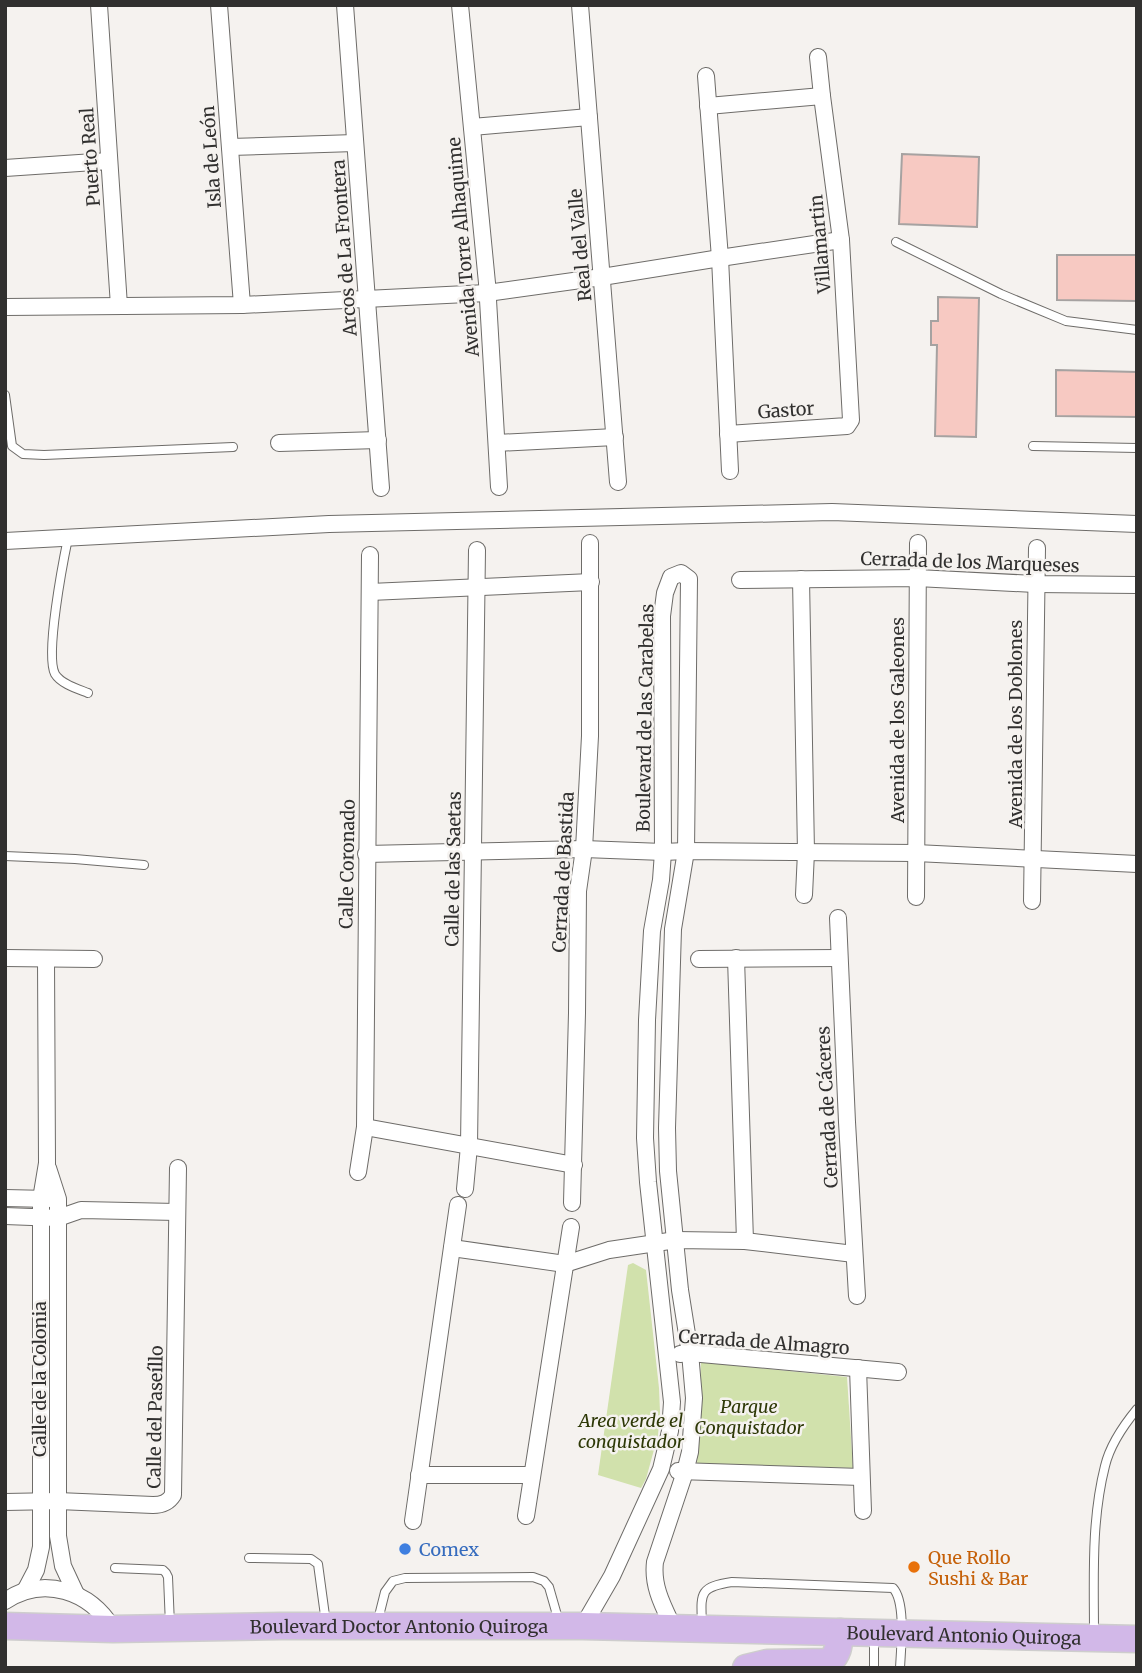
<svg xmlns="http://www.w3.org/2000/svg" width="1142" height="1673" font-family="Merriweather,serif">
<style>
.green{fill:#d1e1ac}
.building{fill:#f7c9c2;stroke:#a6a2a1;stroke-width:2}
.lines{fill:none;stroke-linecap:round;stroke-linejoin:round}
.lane-casing{stroke:#6e6c69;stroke-width:10}
.street-casing{stroke:#6e6c69;stroke-width:18}
.primary-casing{stroke:#cecdcd;stroke-width:29}
.lane{stroke:#fff;stroke-width:8}
.street{stroke:#fff;stroke-width:16}
.primary{stroke:#d2b8e8;stroke-width:26}
.shop-dot{fill:#3f7fe0;stroke:#f5f2ef;stroke-width:2.5}
.food-dot{fill:#e8710a;stroke:#f5f2ef;stroke-width:2.5}
.labels{text-anchor:middle;dominant-baseline:central;stroke-width:5;stroke-linejoin:round;paint-order:stroke}
.street-label{font-size:18px;fill:#31302f;stroke:#f5f2ef}
.park-label{font-size:18px;font-style:italic;fill:#2e3907;stroke:#f5f2ef}
.shop-label{font-size:18px;fill:#366cbe;stroke:#f5f2ef;text-anchor:start}
.food-label{font-size:18px;fill:#c56008;stroke:#f5f2ef;text-anchor:start}
</style>
<rect width="100%" height="100%" fill="#f5f2ef"/>
<g class="green">
<path d="M633,1263L646,1270L659,1388L660,1412L658,1435L646,1479L641,1488L598,1475L628,1265Z"/>
<path d="M701,1362L847,1377L853,1468L697,1464Z"/>
</g>
<g class="building">
<path d="M902,154L979,157L977,227L899,224Z"/>
<path d="M1057,255H1137V301L1057,300Z"/>
<path d="M938,297L979,298L976,437L935,436L937,345H931V321H938Z"/>
<path d="M1056,370L1137,372V417L1056,416Z"/>
</g>
<g class="lines">
<defs>
<g id="lane">
<path d="M896,242L1001,294L1066,321L1137,330"/>
<path d="M5,395L12,446L23,454L44,455L233,447"/>
<path d="M1033,446L1137,448"/>
<path d="M68,538C63,562 45,655 55,674C61,684 78,689 88,693"/>
<path d="M5,856L75,859L144,865"/>
<path d="M249,1558L311,1559L318,1564L326,1623"/>
<path d="M115,1568L163,1570L166,1573L168,1577L170,1625"/>
<path d="M378,1620L385,1592L393,1581L405,1578L533,1577L544,1581L549,1587L559,1622"/>
<path d="M702,1625C701,1594 698,1587 732,1582L893,1588C906,1602 901,1648 900,1668"/>
<path d="M1094,1634C1094,1578 1091,1521 1105,1466C1110,1445 1123,1426 1137,1409"/>
<path d="M874,1668V1636"/>
</g>
<g id="street">
<path d="M99,5L119,306"/>
<path d="M219,5L242,305"/>
<path d="M345,5L381,488"/>
<path d="M460,5L487,283L499,487"/>
<path d="M580,5L618,482"/>
<path d="M706,76L720,258L730,471"/>
<path d="M708,106L822,96"/>
<path d="M472,127L589,117"/>
<path d="M230,147L355,143"/>
<path d="M5,168L109,161"/>
<path d="M5,307L242,305L487,293L602,277L720,258L841,240"/>
<path d="M728,434L847,426L851,420L841,240L822,96L818,57"/>
<path d="M279,443L378,440"/>
<path d="M497,443L615,437"/>
<path d="M5,541L329,524L832,512L1137,524"/>
<path d="M801,579L806,852L804,895"/>
<path d="M740,580L917,578L1035,584L1137,585"/>
<path d="M370,592L591,582"/>
<path d="M366,854L584,849L663,852L686,851L916,853L1137,864"/>
<path d="M916,897L918,543"/>
<path d="M1032,901L1037,548"/>
<path d="M838,918L847,1122L857,1296"/>
<path d="M5,958L94,959"/>
<path d="M736,958L745,1241"/>
<path d="M699,959L839,958"/>
<path d="M365,1127L574,1165"/>
<path d="M48,1168L58,1199V1536L63,1566L76,1594"/>
<path d="M358,1172L365,1127L370,555"/>
<path d="M465,1189L469,1146L477,550"/>
<path d="M5,1198L49,1199"/>
<path d="M572,1203L577,1013L578,891L584,849L590,736V543"/>
<path d="M5,1216L58,1218L81,1210L177,1212"/>
<path d="M452,1248L565,1264L609,1250L676,1240L745,1241L854,1254"/>
<path d="M680,1354L690,1353L898,1372"/>
<path d="M858,1368L863,1511"/>
<path d="M678,1471L861,1477"/>
<path d="M419,1475H532"/>
<path d="M5,1502L58,1501L153,1505C162,1505 168,1503 173,1495L178,1168"/>
<path d="M526,1516L571,1227"/>
<path d="M413,1521L458,1205"/>
<path d="M25,1591L36,1570L41,1547V1199L47,1163L46,959"/>
<path d="M5,1601C44,1575 90,1591 113,1629"/>
<path d="M583,1626L612,1576L661,1469L670,1431L672,1402L648,1182L645,1138L647,1020L652,931L661,880L663,852L662,616L665,593L671,577L681,573L689,579L686,851L673,929L667,1128L668,1171L680,1290L690,1353L694,1398L690,1452L685,1472L655,1562C652,1586 663,1606 673,1627"/>
</g>
<g id="primary">
<path id="s1" d="M5,1626L113,1629L281,1626H583L1137,1639"/>
<path d="M746,1668L767,1663L829,1662C839,1654 839,1644 840,1632"/>
</g>
</defs>
<use href="#lane" class="lane-casing"/>
<use href="#street" class="street-casing"/>
<use href="#primary" class="primary-casing"/>
<use href="#lane" class="lane"/>
<use href="#street" class="street"/>
<use href="#primary" class="primary"/>
</g>
<circle class="shop-dot" cx="405" cy="1549" r="7"/>
<circle class="food-dot" cx="914" cy="1567" r="7"/>
<g class="labels">
<g class="street-label">
<text transform="translate(90 157) rotate(-94)">Puerto Real</text>
<text transform="translate(211 157) rotate(-94)">Isla de León</text>
<text transform="translate(820 244) rotate(-95)">Villamartin</text>
<text transform="translate(580 245) rotate(-95)">Real del Valle</text>
<text transform="translate(463 247) rotate(-95)">Avenida Torre Alhaquime</text>
<text transform="translate(344 248) rotate(-94)">Arcos de La Frontera</text>
<text transform="translate(786 410) rotate(-4)">Gastor</text>
<text transform="translate(970 562) rotate(2)">Cerrada de los Marqueses</text>
<text transform="translate(645 718) rotate(-89)">Boulevard de las Carabelas</text>
<text transform="translate(897 720) rotate(-90)">Avenida de los Galeones</text>
<text transform="translate(1015 724) rotate(-90)">Avenida de los Doblones</text>
<text transform="translate(347 864) rotate(-89)">Calle Coronado</text>
<text transform="translate(453 869) rotate(-89)">Calle de las Saetas</text>
<text transform="translate(563 872) rotate(-87)">Cerrada de Bastida</text>
<text transform="translate(827 1107) rotate(-93)">Cerrada de Cáceres</text>
<text transform="translate(764 1342) rotate(4)">Cerrada de Almagro</text>
<text transform="translate(39 1379) rotate(-90)">Calle de la Colonia</text>
<text transform="translate(155 1417) rotate(-89)">Calle del Paseíllo</text>
<text stroke="none"><textPath href="#s1" startOffset="394">Boulevard Doctor Antonio Quiroga</textPath></text>
<text stroke="none"><textPath href="#s1" startOffset="959">Boulevard Antonio Quiroga</textPath></text>
</g>
<g class="park-label">
<text x="749" y="1406">Parque<tspan x="749" dy="21">Conquistador</tspan></text>
<text x="631" y="1420">Area verde el<tspan x="631" dy="21">conquistador</tspan></text>
</g>
<g class="shop-label">
<text x="419" y="1549">Comex</text>
</g>
<g class="food-label">
<text x="928" y="1557">Que Rollo<tspan x="928" dy="21">Sushi &amp; Bar</tspan></text>
</g>
</g>
<rect width="1142" height="1673" fill="none" stroke="#31302f" stroke-width="14"/>
</svg>
